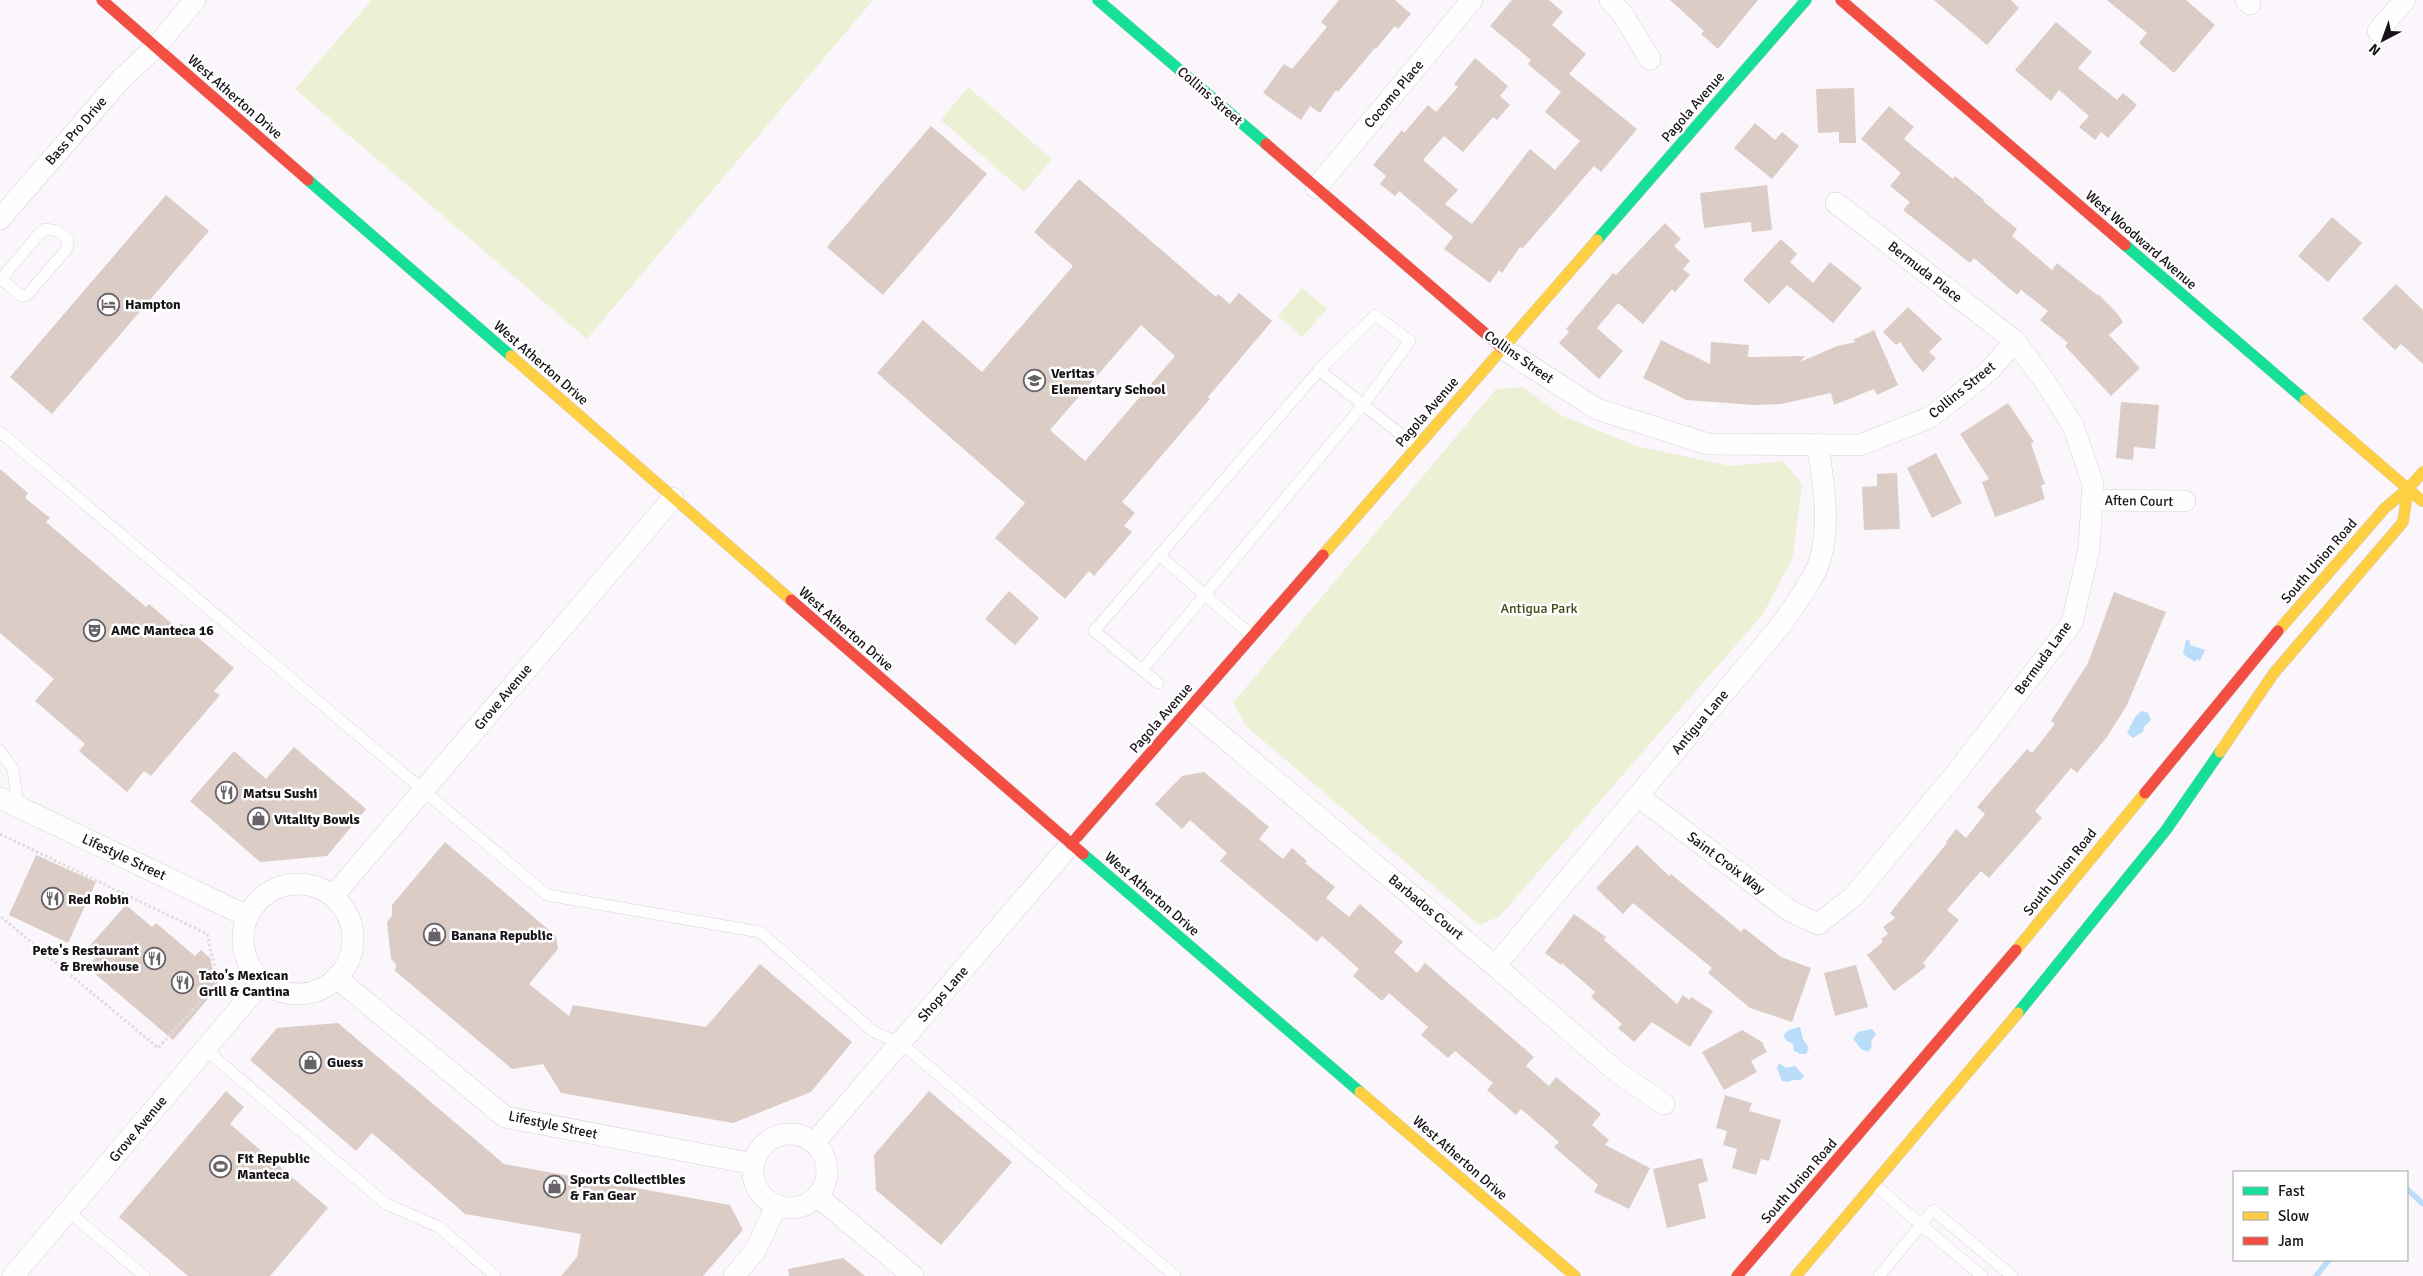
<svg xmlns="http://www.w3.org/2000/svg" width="2423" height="1276" font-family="Signika,sans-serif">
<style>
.green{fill:#ecf0d4}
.water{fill:#baddfa}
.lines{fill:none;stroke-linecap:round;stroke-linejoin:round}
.stream{stroke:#baddfa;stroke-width:5.5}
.building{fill:#dbcdc6;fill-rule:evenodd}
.lane-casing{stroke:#d7d3d8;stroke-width:12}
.street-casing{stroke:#d7d3d8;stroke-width:22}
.fast-casing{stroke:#d7d3d8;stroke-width:12}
.slow-casing{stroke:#d7d3d8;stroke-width:12}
.jam-casing{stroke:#d7d3d8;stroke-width:12}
.path{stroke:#dedcde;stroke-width:3;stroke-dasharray:2.5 2.5;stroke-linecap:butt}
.lane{stroke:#fefefe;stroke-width:11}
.street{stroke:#fefefe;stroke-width:21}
.fast{stroke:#16e098;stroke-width:11}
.slow{stroke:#ffcf43;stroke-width:11}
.jam{stroke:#f24e42;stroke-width:11}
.labels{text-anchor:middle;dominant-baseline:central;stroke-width:5;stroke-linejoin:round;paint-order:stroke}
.street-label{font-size:14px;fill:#171318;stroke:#fff}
.poi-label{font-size:14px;font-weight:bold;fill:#171318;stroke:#fff;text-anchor:start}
.park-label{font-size:14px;fill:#414912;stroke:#fff}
</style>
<rect width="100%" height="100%" fill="#faf6fb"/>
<g class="green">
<path d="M372,0H873L587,339L295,89Z"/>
<path d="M968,87L1052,159L1024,192L941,120Z"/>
<path d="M1302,288L1327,309L1302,337L1278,316Z"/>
<path d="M1523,387L1561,415L1636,446L1730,466L1783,461L1802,484L1793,557L1763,614L1499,917L1479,925L1246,726L1233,703L1496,389Z"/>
</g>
<g class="water">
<path d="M2186,639L2190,641V645L2205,650L2200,661L2197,659L2195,662L2183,654Z"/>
<path d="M2143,711L2148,713L2151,720L2144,727L2143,732L2133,738L2127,733C2132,725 2134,714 2143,711Z"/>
<path d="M1800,1027L1803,1039L1809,1048L1806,1054H1801L1794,1051L1793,1044L1787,1041L1783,1035L1789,1030Z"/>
<path d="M1872,1029L1876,1034L1871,1041L1872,1046L1868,1052L1861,1049L1853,1039L1858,1032Z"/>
<path d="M1779,1063L1786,1068L1795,1066L1804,1076L1801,1080H1792L1789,1082L1782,1081L1777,1068Z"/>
</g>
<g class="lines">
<g class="stream">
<path d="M2407,1189L2423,1204"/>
<path d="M2316,1276L2329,1260"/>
</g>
</g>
<g class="building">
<path d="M1339,0H1395L1411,14L1398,29L1395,26L1376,49L1375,48L1338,92L1336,90L1320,113L1310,106L1301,120L1263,93L1284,64L1292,69L1327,27L1321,22Z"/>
<path d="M1512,0H1549L1563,12L1552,25L1586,54L1569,74L1637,129L1601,172L1594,166L1522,249L1520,247L1502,273L1499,270L1490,283L1444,249L1453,237L1399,191L1395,196L1380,184L1386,176L1373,165L1402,130L1404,133L1428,105L1436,112L1458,87L1454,84L1475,58L1508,86L1500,96L1510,105L1497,120L1493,117L1463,152L1444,136L1423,160L1458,190L1445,204L1472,224L1530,149L1555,170L1580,141L1545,112L1561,92L1528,64L1531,60L1490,26Z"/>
<path d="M1670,0H1758L1718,49L1701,34L1704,31Z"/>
<path d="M1934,0H2011L2019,8L1987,45Z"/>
<path d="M2107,0H2186L2215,25L2174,73L2139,43L2147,33Z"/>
<path d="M2056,22L2092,52L2078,68L2117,100L2123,93L2137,105L2108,138L2101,132L2095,140L2079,127L2089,116L2059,90L2051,101L2015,70Z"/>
<path d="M1854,88L1856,143H1839V132L1818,133L1816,89Z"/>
<path d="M1889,106L1914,127L1904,139L1953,179L1955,176L1984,200L1983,201L2017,229L2012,236L2052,270L2057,263L2097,295L2098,294L2117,313L2123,322L2109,335L2140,368L2111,396L2065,346L2068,343L2040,320L2048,311L2021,290L2017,295L1974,258L1970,263L1903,210L1910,202L1890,186L1901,173L1861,139Z"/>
<path d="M1755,123L1775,140L1782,132L1799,146L1772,179L1734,148Z"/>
<path d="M931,126L987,174L883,295L827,247Z"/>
<path d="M1079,179L1216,297L1218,294L1230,304L1239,293L1272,321L1208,397L1210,399L1122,502L1135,513L1124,526L1132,532L1094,576L1089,571L1065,599L995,538L1025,503L877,373L923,320L982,372L1073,266L1034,232ZM1141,325L1175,356L1085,461L1050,430Z"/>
<path d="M1767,185L1772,230L1752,232L1751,222L1704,228L1700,193Z"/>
<path d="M166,195L209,231L52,414L10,377Z"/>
<path d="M2332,217L2362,243L2328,282L2298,256Z"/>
<path d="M1665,223L1681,239L1674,246L1690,261L1683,269L1690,275L1675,292L1672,289L1643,324L1618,303L1597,328L1623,351L1599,379L1559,343L1569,332L1566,329L1613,273L1616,275Z"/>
<path d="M1781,239L1797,254L1790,262L1813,283L1830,262L1862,288L1833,323L1787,285L1769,304L1743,280Z"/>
<path d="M2396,284L2423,310V364L2401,344L2395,350L2362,319Z"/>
<path d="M1908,307L1942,339L1929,352L1936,358L1923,372L1913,361L1900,342L1896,345L1883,332Z"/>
<path d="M1874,330L1898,385L1877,395L1874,389L1834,405L1831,393L1781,404L1754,405L1686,400L1643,378L1661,340L1710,364L1711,342L1749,345L1748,357L1805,356L1800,362L1837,346L1856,342L1853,340Z"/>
<path d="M2121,402L2159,405L2155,449L2134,447L2133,460L2116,458Z"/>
<path d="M2008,403L2034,442L2031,444L2045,484L2041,486L2045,499L1995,517L1982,482L1989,479L1960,434Z"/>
<path d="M1936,453L1962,503L1932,518L1907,468Z"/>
<path d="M0,469L28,493L25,498L50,518L46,522L146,607L149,604L177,628L181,623L234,668L214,691L220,695L151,776L144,771L127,792L79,751L85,744L35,701L54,679L0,633Z"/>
<path d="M1897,473L1900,529L1864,530L1862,487L1877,486V474Z"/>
<path d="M1009,591L1039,618L1015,645L985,619Z"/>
<path d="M2114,592L2166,612L2127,705L2107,737L2077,773L2071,768L2035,811L2042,818L1989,878L1981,871L1947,910L1959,920L1923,963L1926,967L1894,991L1867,955L1883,942L1881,939L1888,934L1883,927L1895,918L1890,913L1947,843L1946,842L1956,829L1966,838L1985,814L1977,807L2027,749L2032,753L2055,724L2051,721L2088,663Z"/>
<path d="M294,747L366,809L327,856L260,862L190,801L234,751L266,779Z"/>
<path d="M1204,772L1269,827L1259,839L1283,859L1292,848L1307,861L1305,863L1335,887L1326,898L1349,917L1360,904L1403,942L1394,952L1417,973L1425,963L1534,1057L1526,1066L1549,1086L1556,1077L1601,1114L1592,1125L1609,1140L1605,1145L1650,1168L1629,1209L1594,1192L1598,1185L1554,1147L1559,1142L1521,1109L1516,1115L1487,1090L1493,1083L1455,1051L1448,1058L1421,1035L1428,1027L1389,993L1382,1001L1353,976L1359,969L1322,936L1317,942L1220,861L1227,853L1190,820L1182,829L1155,804L1182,776Z"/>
<path d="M445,842L556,936L558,949L529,984L569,1016L573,1005L706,1027L760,964L852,1042L811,1092L733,1123L561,1093L543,1064L512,1069L395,971L396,964L391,959L387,922L392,916V905Z"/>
<path d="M1637,845L1669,876L1671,874L1741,932L1744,928L1781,957L1811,968L1792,1022L1750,1008L1708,973L1712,968L1633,903L1623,914L1596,888Z"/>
<path d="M36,855L96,882L68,943L9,915Z"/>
<path d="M126,905L152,927L156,923L195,956L201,950L210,958L217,988L173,1040L87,967L97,956L85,951Z"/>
<path d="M1574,914L1606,937L1604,940L1677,1004L1683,995L1689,1000L1691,997L1713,1011L1690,1047L1652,1022L1634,1042L1618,1028L1622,1024L1591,997L1595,992L1562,963L1561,965L1545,953Z"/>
<path d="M1856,965L1868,1007L1835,1016L1824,973Z"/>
<path d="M338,1023L504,1164L730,1205L743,1230L703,1276H561L577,1257L581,1234L465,1214L372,1133L356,1151L250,1060L277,1028Z"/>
<path d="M1742,1030L1762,1042L1767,1052L1751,1061L1757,1072L1724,1090L1702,1052Z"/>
<path d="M226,1091L244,1107L230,1124L328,1208L270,1276H188L119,1217Z"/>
<path d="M929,1091L1012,1162L941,1245L876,1190L874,1155Z"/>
<path d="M1725,1095L1752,1103L1749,1111L1781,1120L1769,1161L1761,1159L1756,1175L1732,1168L1737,1149L1723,1145L1727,1131L1716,1128Z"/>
<path d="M1702,1158L1708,1181L1698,1184L1706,1218L1667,1228L1653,1169Z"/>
<path d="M843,1258L865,1276H789L788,1269Z"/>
</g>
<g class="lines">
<defs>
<g id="lane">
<path d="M0,278L1,279L21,296L27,295L67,249L68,239L57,231L45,229L39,234L1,279"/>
<path d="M0,432L547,895L760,932L874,1032L901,1043L1175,1276"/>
<path d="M1159,555L1252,636"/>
<path d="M1142,670L1363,405L1410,341L1375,315L1319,370L1417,447"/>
<path d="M1158,683L1094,631L1319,370"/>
<path d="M0,751L13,769L18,807"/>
<path d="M205,1049L386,1204L439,1227L495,1276"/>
<path d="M1874,1184L1921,1225L1879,1276"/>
<path d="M68,1211L144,1276"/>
<path d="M1982,1276L1921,1225L1933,1210L2012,1276"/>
</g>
<g id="street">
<path d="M1610,0L1623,15L1650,59"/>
<path d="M2246,0L2250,4"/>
<path d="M2378,31L2405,0"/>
<path d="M1316,188L1472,0"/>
<path d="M0,219L122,78L155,48L195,0"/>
<path d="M1502,348L1597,409L1708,444L1860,445L1931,417L1990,370L2015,341"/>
<path d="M2092,500L2185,501"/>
<path d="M1189,708L1495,966L1617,1072L1664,1104"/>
<path d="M1638,796L1790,911L1818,924L1854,896L1957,772L2072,623L2089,549L2093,484L2073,426L2046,383L2015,341L1836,203"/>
<path d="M0,798L247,916"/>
<circle cx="298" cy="939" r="55"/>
<path d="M333,896L673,498"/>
<path d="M1495,966L1781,625C1792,609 1815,578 1820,560C1831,520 1823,485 1818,445"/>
<path d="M338,979L505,1117L754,1164"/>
<circle cx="790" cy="1171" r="37"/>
<path d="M814,1143L1071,844"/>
<path d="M817,1196L913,1276"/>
<path d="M13,1276L262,982"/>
<path d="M734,1276L755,1251L777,1205"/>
</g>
<g id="fast">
<path d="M1098,0L1266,144"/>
<path d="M308,180L511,356"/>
<path d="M1597,240L1806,0"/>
<path d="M2125,245L2305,400"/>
<path d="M1083,854L1360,1092"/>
<path d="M2018,1013L2166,830L2220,752"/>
</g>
<g id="slow">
<path d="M511,356L791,600"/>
<path d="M2305,400L2422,501"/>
<path d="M1323,555L1597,240"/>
<path d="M2278,631L2385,508L2408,489L2423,472"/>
<path d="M2220,752L2274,673L2403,522L2408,489"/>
<path d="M2016,950L2145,793"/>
<path d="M1360,1092L1575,1276"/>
<path d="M1796,1276L2018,1013"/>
</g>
<g id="jam">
<path d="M102,0L308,180"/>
<path d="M1841,0L2125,245"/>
<path d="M1266,144L1502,348"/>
<path d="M791,600L1083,854"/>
<path d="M2145,793L2278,631"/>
<path d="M1071,844L1323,555"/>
<path d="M1737,1276L2016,950"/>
</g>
</defs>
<use href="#lane" class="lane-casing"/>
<use href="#street" class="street-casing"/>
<use href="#fast" class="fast-casing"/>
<use href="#slow" class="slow-casing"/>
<use href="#jam" class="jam-casing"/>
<path class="path" d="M0,834L207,934L218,982L158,1048L0,916"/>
<use href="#lane" class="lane"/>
<use href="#street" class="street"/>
<use href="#fast" class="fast"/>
<use href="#slow" class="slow"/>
<use href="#jam" class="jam"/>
</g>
<defs>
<symbol id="hotel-ring" viewBox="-11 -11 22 22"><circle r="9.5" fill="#fff" stroke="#666267" stroke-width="1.5"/><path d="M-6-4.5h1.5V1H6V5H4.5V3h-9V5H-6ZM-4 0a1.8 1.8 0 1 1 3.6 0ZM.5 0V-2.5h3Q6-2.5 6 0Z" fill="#666267"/></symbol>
<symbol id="school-ring" viewBox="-11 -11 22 22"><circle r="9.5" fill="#fff" stroke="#666267" stroke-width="1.5"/><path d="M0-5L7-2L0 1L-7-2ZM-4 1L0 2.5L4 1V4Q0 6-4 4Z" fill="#666267"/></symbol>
<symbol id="theatre-ring" viewBox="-11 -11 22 22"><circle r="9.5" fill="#fff" stroke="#666267" stroke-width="1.5"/><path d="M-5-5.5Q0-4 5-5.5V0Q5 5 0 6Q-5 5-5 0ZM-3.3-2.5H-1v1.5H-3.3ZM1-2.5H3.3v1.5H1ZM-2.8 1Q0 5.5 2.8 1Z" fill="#666267"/></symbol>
<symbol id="restaurant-ring" viewBox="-11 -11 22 22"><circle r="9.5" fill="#fff" stroke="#666267" stroke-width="1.5"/><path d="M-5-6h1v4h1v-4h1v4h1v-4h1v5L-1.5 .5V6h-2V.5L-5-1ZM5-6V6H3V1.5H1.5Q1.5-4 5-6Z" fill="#666267"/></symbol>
<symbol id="shop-ring" viewBox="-11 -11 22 22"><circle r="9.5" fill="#fff" stroke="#666267" stroke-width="1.5"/><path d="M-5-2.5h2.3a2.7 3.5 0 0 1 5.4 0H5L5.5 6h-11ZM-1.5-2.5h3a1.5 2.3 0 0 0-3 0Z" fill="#666267"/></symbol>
<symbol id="stadium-ring" viewBox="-11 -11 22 22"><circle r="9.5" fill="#fff" stroke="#666267" stroke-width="1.5"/><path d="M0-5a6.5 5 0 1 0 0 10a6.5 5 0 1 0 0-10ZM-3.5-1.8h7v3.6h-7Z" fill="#666267"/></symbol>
</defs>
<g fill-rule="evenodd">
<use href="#hotel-ring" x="96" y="292" width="25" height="25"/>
<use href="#school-ring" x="1022" y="368" width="25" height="25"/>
<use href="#theatre-ring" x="82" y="618" width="25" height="25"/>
<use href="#restaurant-ring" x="214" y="780" width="25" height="25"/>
<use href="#shop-ring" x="246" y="806" width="25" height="25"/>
<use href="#restaurant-ring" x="40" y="886" width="25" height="25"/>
<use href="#shop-ring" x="422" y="922" width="25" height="25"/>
<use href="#restaurant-ring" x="142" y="946" width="25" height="25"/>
<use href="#restaurant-ring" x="170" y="970" width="25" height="25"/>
<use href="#shop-ring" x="298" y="1050" width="25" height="25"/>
<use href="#stadium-ring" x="208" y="1154" width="25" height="25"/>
<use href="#shop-ring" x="542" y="1174" width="25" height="25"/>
</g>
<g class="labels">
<g class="street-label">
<text transform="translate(1394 94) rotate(-50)">Cocomo Place</text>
<text transform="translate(1210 96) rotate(41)">Collins Street</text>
<text transform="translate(235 97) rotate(41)">West Atherton Drive</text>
<text transform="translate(1693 107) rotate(-49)">Pagola Avenue</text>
<text transform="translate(76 131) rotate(-49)">Bass Pro Drive</text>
<text transform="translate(2141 240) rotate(41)">West Woodward Avenue</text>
<text transform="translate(1925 272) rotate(38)">Bermuda Place</text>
<text transform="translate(1519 357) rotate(35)">Collins Street</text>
<text transform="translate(541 363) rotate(41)">West Atherton Drive</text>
<text transform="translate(1962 390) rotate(-39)">Collins Street</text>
<text transform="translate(1427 412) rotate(-49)">Pagola Avenue</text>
<text transform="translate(2139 501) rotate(1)">Aften Court</text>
<text transform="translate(2319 561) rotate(-49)">South Union Road</text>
<text transform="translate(846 629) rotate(41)">West Atherton Drive</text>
<text transform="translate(2043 658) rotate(-54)">Bermuda Lane</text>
<text transform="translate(503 697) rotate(-50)">Grove Avenue</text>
<text transform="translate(1161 718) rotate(-49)">Pagola Avenue</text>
<text transform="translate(1700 722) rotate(-50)">Antigua Lane</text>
<text transform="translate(124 857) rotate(25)">Lifestyle Street</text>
<text transform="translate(1726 863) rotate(37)">Saint Croix Way</text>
<text transform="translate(2060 872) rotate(-51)">South Union Road</text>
<text transform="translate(1152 894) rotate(41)">West Atherton Drive</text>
<text transform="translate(1426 907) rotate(40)">Barbados Court</text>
<text transform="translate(943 994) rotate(-49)">Shops Lane</text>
<text transform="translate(553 1125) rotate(12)">Lifestyle Street</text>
<text transform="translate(138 1129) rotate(-50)">Grove Avenue</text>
<text transform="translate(1460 1158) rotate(41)">West Atherton Drive</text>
<text transform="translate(1799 1181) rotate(-49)">South Union Road</text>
</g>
<g class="poi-label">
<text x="125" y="304">Hampton</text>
<text x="1051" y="373">Veritas<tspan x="1051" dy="16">Elementary School</tspan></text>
<text x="111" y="630">AMC Manteca 16</text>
<text x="243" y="793">Matsu Sushi</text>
<text x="274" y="819">Vitality Bowls</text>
<text x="68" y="899">Red Robin</text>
<text x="451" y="935">Banana Republic</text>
<text x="139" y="950" text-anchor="end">Pete's Restaurant<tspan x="139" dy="16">&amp; Brewhouse</tspan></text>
<text x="199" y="975">Tato's Mexican<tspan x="199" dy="16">Grill &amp; Cantina</tspan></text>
<text x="327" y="1062">Guess</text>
<text x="237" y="1158">Fit Republic<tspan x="237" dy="16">Manteca</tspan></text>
<text x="570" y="1179">Sports Collectibles<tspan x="570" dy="16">&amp; Fan Gear</tspan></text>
</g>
<g class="park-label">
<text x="1539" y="608">Antigua Park</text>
</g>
</g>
<rect x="2233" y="1171" width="175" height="90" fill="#ffffff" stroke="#a2a1a3"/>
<rect x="2243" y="1187" width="25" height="8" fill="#16e098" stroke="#a2a1a3"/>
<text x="2278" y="1196" font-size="15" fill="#171318">Fast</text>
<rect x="2243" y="1212" width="25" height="8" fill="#ffcf43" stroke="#a2a1a3"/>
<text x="2278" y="1221" font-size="15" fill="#171318">Slow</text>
<rect x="2243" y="1237" width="25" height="8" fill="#f24e42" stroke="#a2a1a3"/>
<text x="2278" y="1246" font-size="15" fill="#171318">Jam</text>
<g transform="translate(2383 40) rotate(221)" stroke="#ffffff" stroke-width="4" paint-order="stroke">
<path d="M0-4L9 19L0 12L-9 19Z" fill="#171318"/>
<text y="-8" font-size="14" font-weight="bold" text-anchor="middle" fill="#171318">N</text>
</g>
</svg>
